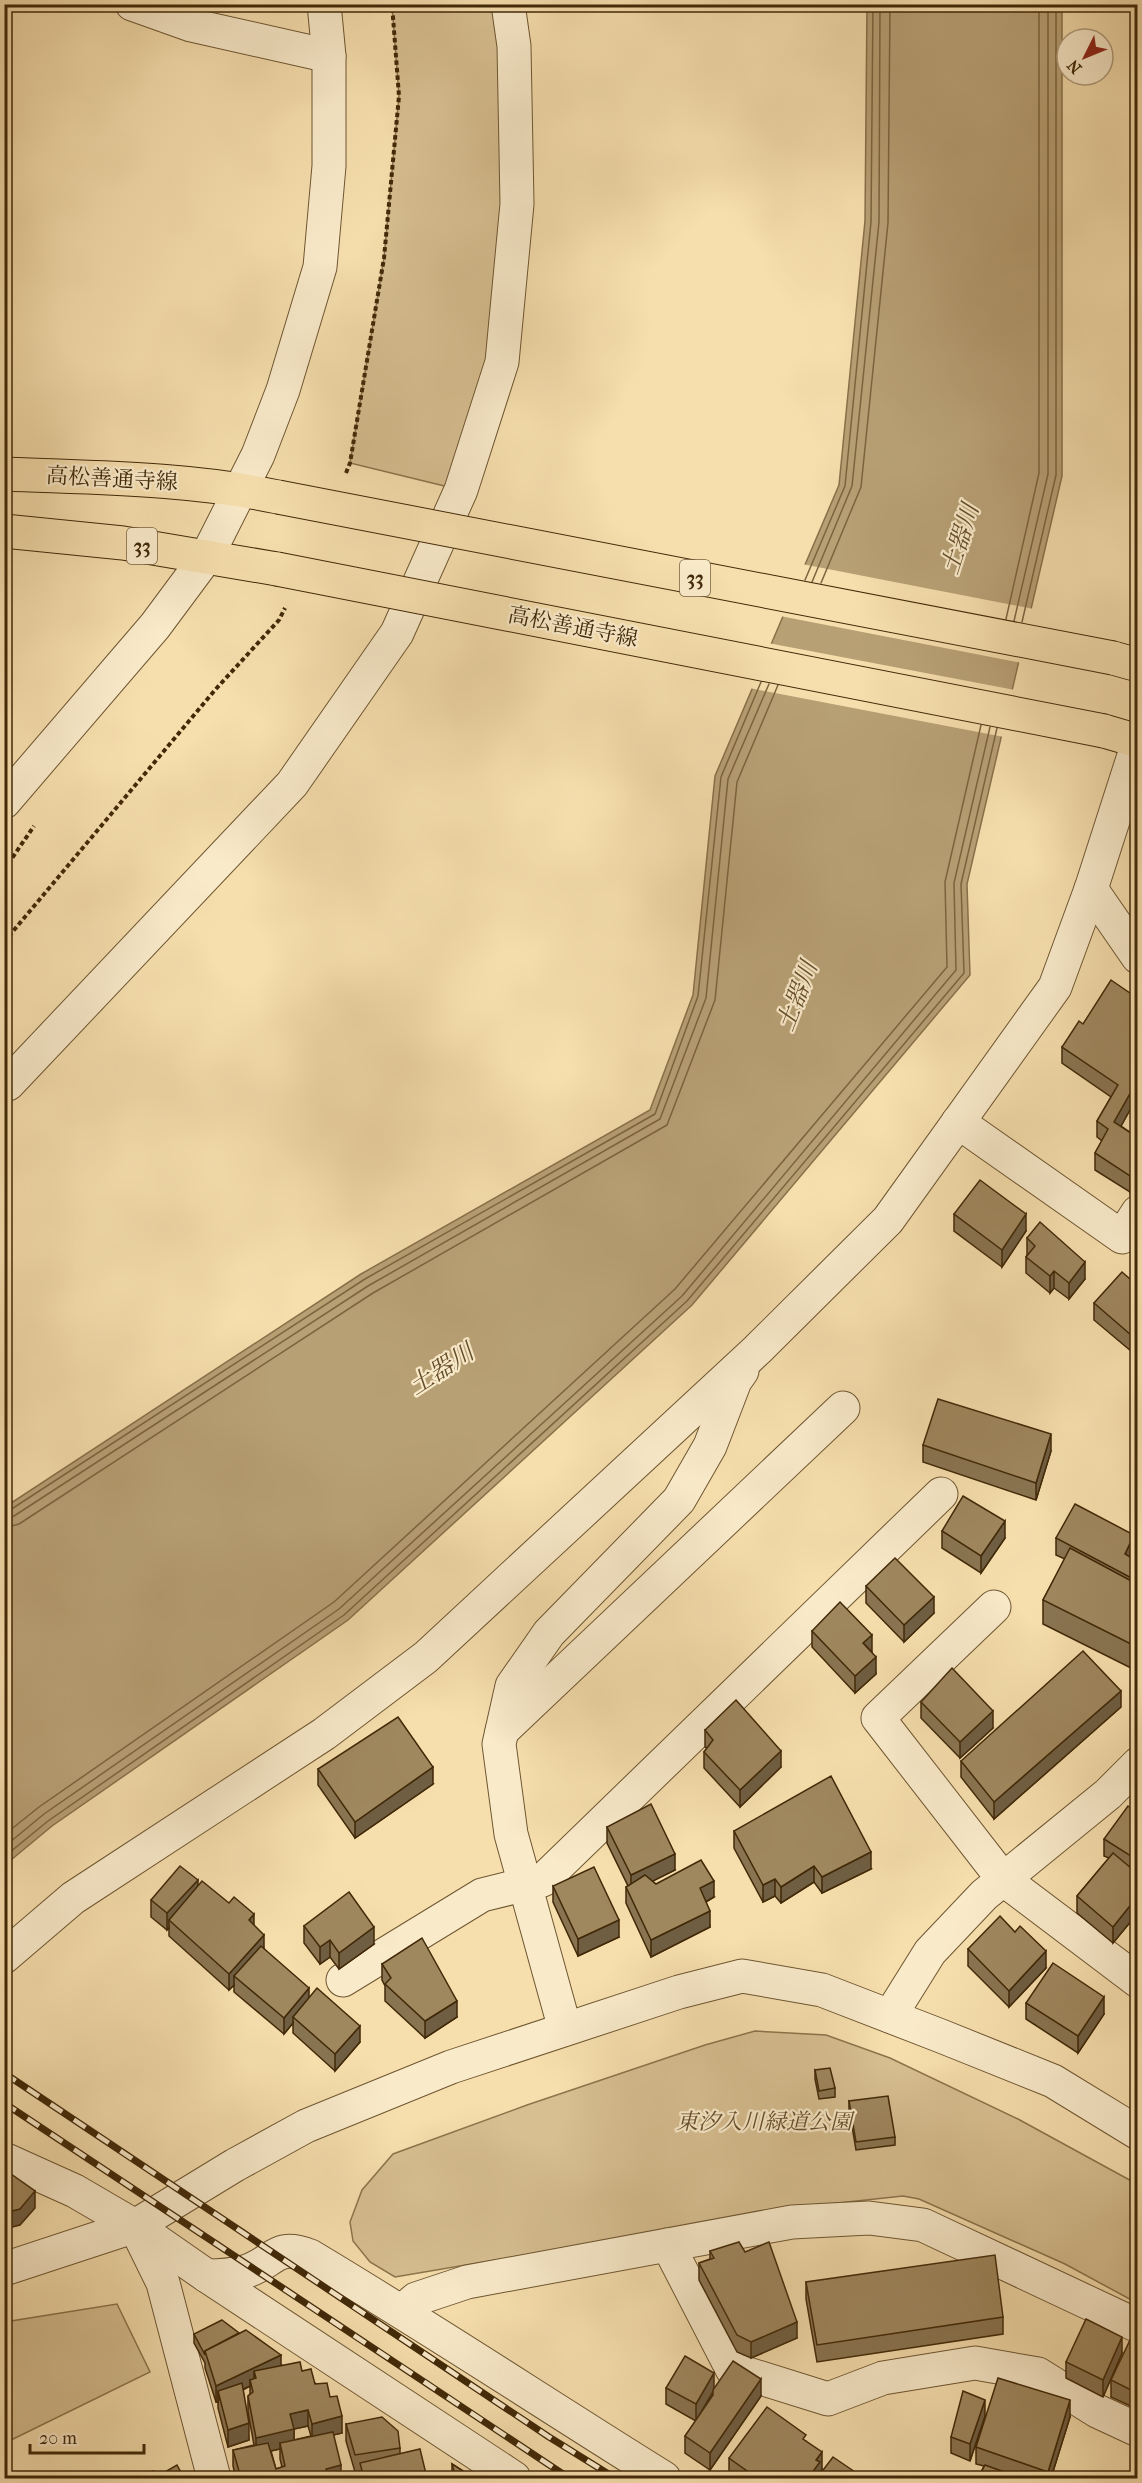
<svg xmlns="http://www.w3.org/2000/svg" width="1142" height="2483" font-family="'IM FELL French Canon','Noto Serif JP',serif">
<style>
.green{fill:#d7bf91;stroke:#8c744c;stroke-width:1.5}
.water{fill:#b8a075;stroke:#887049;stroke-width:1.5}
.pier{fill:#f6dead}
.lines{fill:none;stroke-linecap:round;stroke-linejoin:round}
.shore{stroke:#7c643e;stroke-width:1.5}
.minor-casing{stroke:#6e5631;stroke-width:35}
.major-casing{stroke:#412908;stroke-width:35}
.path{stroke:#412908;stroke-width:4;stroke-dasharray:4.5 3;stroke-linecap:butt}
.minor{stroke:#f9eaca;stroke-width:33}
.major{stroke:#f6dead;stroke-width:33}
.rail-casing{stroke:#412908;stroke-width:7}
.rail{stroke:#f9eaca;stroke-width:4.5;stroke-dasharray:14;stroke-linecap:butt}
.major-bridge-casing{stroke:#412908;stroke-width:35;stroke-linecap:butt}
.major-bridge{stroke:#f6dead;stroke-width:33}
.wall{fill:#897451;stroke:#412908;stroke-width:1.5;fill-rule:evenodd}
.shaded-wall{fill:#6f5e42;stroke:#412908;stroke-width:1.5}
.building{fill:#9f875e;stroke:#412908;stroke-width:1.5}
.labels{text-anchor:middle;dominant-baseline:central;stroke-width:4.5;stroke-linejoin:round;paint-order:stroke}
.shield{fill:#f9eaca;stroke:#786342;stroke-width:1.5}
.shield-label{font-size:21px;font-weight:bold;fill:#412908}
.street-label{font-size:22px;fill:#412908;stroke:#f9eaca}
.park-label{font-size:22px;font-style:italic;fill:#664e2a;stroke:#f9eaca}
.water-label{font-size:24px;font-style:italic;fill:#654d29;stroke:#f9eaca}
</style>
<rect width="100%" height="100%" fill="#f6dead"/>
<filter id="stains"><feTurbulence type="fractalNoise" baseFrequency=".00333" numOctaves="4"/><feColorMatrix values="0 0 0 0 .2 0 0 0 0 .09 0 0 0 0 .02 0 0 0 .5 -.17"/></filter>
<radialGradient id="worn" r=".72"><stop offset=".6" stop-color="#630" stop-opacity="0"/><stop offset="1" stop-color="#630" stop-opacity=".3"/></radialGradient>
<g class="green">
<path d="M392,5H508L517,204L461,490L350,463L384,258L399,96Z"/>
<path d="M755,2031L826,2035L890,2058L1018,2119L1137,2184V2303L1065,2264L919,2199L903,2196L819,2205L395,2277L370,2262L353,2241L350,2222L362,2190L393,2154L527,2105L705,2045Z"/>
<path d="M117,2304L150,2372L5,2443V2322Z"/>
</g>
<path class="water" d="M867,5H1062V476L967,884L970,975L692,1305L348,1620L52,1826L5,1865V1507L361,1274L650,1110L693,995L715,776L839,485L865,221Z"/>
<g class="pier">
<path d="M802,564L1034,609L1022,663L780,616Z"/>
<path d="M768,643L1015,690L1004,737L749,688Z"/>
</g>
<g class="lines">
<g class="shore">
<path d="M805,580L845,486L871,222L873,4"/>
<path d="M812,582L852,486L879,222L880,4"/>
<path d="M821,583L861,487L888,223L890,4"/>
<path d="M1006,619L1039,473V4"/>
<path d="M1014,621L1048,474V4"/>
<path d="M1022,622L1056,475V4"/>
<path d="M4,1511L10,1510L365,1279L655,1114L698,996L721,777L761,682"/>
<path d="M4,1519L14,1516L368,1286L660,1119L706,998L728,779L769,684"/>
<path d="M4,1528L19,1524L373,1293L667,1125L715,1000L737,782L778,685"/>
<path d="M4,1835L39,1807L334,1602L675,1289L947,967L945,882L981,725"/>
<path d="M4,1847L44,1814L339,1609L682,1296L956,970L954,883L990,727"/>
<path d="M4,1857L48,1821L344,1615L687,1301L964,973L961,884L997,728"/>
</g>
<defs>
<g id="minor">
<path d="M132,4L191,25L329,56"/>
<path d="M4,802L155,626L207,556L258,455L283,390L320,267L329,166V56L324,4"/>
<path d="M1091,889L1138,957"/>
<path d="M8,1084L292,784L397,633L461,490L502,362L517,204L514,46L508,4"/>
<path d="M958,1122L1122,1237L1138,1212"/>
<path d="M994,1607L878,1718L1003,1879L1138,1981"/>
<path d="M502,1731L843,1408"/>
<path d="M4,1957L73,1898L324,1734L426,1657L757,1350L888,1220L1055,987L1091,889L1138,743"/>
<path d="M343,1980L482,1895L543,1880L941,1494"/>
<path d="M890,2016L930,1952L984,1895L1108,1794L1138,1764"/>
<path d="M565,2029L511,1834L499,1744L512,1686L549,1633L679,1500L710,1446L735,1381L742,1371"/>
<path d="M4,2159L75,2191L135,2226L207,2276L514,2478"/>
<path d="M137,2230L163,2283L214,2478"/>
<path d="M668,2245L732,2369L828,2399L883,2378L975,2363L1038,2374L1097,2411L1138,2430"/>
<path d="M4,2269L135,2226L235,2165L306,2126L451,2067L679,1992L742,1976L822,1990L941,2036L1053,2081L1138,2133"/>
<path d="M207,2276C219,2276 232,2275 244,2272C275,2263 274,2242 310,2256C429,2327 545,2404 664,2478"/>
<path d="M402,2311L416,2299L467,2282L792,2222L869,2218L923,2225L1138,2326"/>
</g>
<g id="major">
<path d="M4,474C96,478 188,478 278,497"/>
<path d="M4,531L123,543L277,569"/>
<path d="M1113,658L1138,665"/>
<path d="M1104,731L1138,741"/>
</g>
</defs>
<use href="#minor" class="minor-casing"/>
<use href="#major" class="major-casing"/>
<g class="path">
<path d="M346,473L350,463L384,258L399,96L392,4"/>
<path d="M4,870L34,826"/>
<path d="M4,942L215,690L279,620L285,608"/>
</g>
<use href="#minor" class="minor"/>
<use href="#major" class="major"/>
<defs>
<g id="rail">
<path d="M4,2073L549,2437L615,2478"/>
<path d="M4,2103L569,2478"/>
</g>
</defs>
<use href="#rail" class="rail-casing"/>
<use href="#rail" class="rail"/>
<defs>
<g id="major-bridge">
<path d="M278,497L1113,658"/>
<path d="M277,569L1104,731"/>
</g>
</defs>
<use href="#major-bridge" class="major-bridge-casing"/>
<use href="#major-bridge" class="major-bridge"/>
</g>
<g class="wall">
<path d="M1062,1047L1137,1097L1121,1126L1137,1137L1130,1192L1095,1170V1153L1102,1141L1097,1137V1121L1111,1097L1062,1063Z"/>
<path d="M954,1214L1026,1231L1002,1267L954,1231Z"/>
<path d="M1027,1238L1085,1279L1069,1299L1054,1288L1050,1293L1026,1273V1257L1027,1255Z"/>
<path d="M1137,1285L1131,1351L1094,1320V1303Z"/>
<path d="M923,1445L1051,1451L1036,1500L923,1462Z"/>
<path d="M942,1531L1005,1538L981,1573L942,1548Z"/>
<path d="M1056,1538L1134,1551L1131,1557L1137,1561V1671L1043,1624V1600L1065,1559L1056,1555Z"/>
<path d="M866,1586L934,1613L904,1642L866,1603Z"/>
<path d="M812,1631L872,1652L876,1674L855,1693L812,1647Z"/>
<path d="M921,1702L993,1728L960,1758L921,1718Z"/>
<path d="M1121,1707L994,1819L961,1777V1761Z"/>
<path d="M705,1730L781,1767L740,1807L704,1768V1752L707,1748L705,1747Z"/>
<path d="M318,1769L433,1784L355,1838L318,1785Z"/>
<path d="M1137,1812V1914L1113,1943L1077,1913V1896L1109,1858L1104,1856V1839Z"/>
<path d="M607,1827L675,1870L652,1881L656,1884L714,1897L706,1902L710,1927L651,1957L626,1903V1887L628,1886L607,1843Z"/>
<path d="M734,1831L871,1869L822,1893L814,1882L781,1903L775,1896L763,1902L734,1848Z"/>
<path d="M198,1886L254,1926L264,1949L309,1997L360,2042L335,2071L293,2033V2023L284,2034L234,1992V1985L229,1990L169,1936V1928L167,1930L151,1917V1900Z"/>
<path d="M553,1886L619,1937L578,1956L553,1902Z"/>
<path d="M304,1926L374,1944L339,1969L330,1957L320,1964L304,1943Z"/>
<path d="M968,1949L1046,1968L1009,2007L968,1966Z"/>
<path d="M382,1964L457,2017L425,2038L385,2001V1986L382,1980Z"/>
<path d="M1026,2003L1104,2014L1078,2053L1026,2019Z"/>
<path d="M815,2070L835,2088V2097L819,2099L815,2079Z"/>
<path d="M849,2101L895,2137V2145L856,2150L849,2109Z"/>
<path d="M710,2251L745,2252L797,2338L751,2358L737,2352L699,2280V2263L710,2259Z"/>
<path d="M806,2282L1003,2317V2334L817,2362L806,2299Z"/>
<path d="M194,2334L281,2365L302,2371L330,2397L342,2433L333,2435L341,2478H236L233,2466V2450L254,2445L248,2412V2396L250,2394V2386L243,2390L249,2440L228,2447L218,2408V2402H216L205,2368V2363L194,2343ZM308,2426L311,2436L294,2440V2429ZM280,2449V2459L282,2467L276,2469L271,2451Z"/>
<path d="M1137,2341V2409L1111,2397V2380Z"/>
<path d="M1122,2353L1103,2397L1066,2378V2362Z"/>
<path d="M666,2388H714L761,2396L710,2470L685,2453V2436L696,2421L666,2404ZM713,2391V2395L699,2416Z"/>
<path d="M985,2416L970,2461L951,2453V2437Z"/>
<path d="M1070,2417L1051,2478H978L984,2466L976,2464V2447Z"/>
<path d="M346,2424L400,2448V2454L427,2478H360V2471L355,2472L346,2441Z"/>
<path d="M806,2441L822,2469L820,2473V2475L861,2478H734L729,2475V2458Z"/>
<path d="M452,2464L474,2478H452Z"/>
</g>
<g class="shaded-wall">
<path d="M1137,1081V1097L1114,1139V1122Z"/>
<path d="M1137,1163V1180L1130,1192V1176Z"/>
<path d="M1026,1214V1231L1002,1267V1250Z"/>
<path d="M1085,1262V1279L1069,1299V1283Z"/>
<path d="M1054,1271V1288L1050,1293V1276Z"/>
<path d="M1137,1328V1344L1131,1351V1335Z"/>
<path d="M1051,1434V1451L1036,1500V1483Z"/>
<path d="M1005,1521V1538L981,1573V1556Z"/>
<path d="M1134,1535V1551L1125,1570V1554Z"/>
<path d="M934,1597V1613L904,1642V1625Z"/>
<path d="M872,1635V1652L863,1643Z"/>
<path d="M876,1657V1674L855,1693V1676Z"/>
<path d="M1121,1691V1707L994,1819V1802Z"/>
<path d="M993,1711V1728L960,1758V1742Z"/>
<path d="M781,1751V1767L740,1807V1790Z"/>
<path d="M433,1767V1784L355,1838V1822Z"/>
<path d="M871,1852V1869L822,1893V1877Z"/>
<path d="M675,1854V1870L631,1892V1875Z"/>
<path d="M814,1866V1882L781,1903V1887Z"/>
<path d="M775,1879V1896L763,1902V1885Z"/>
<path d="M198,1880V1896L169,1920V1928L167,1930V1913Z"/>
<path d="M714,1881V1897L700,1905V1888Z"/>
<path d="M1137,1897V1914L1113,1943V1927Z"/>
<path d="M710,1911V1927L651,1957V1940Z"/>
<path d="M254,1914V1931L249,1920Z"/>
<path d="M619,1920V1937L578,1956V1939Z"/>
<path d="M374,1927V1944L339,1969V1953Z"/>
<path d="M264,1935V1952L234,1976V1985L229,1990V1974Z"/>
<path d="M330,1940V1957L320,1964V1947Z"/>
<path d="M1046,1951V1968L1009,2007V1991Z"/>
<path d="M309,1988V2005L293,2017V2023L284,2034V2018Z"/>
<path d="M1104,1997V2014L1078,2053V2036Z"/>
<path d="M457,2001V2017L425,2038V2021Z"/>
<path d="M360,2026V2042L335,2071V2054Z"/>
<path d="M35,2191V2208L20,2225L4,2229V2213Z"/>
<path d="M797,2322V2338L751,2358V2342Z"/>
<path d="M1122,2337V2353L1103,2397V2380Z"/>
<path d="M281,2355V2371L256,2378L254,2371V2384L250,2380V2386L220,2400L218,2391V2402H216V2386Z"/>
<path d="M714,2373V2390L696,2421V2404Z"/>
<path d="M761,2379V2396L710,2470V2453Z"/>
<path d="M985,2400V2416L970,2461V2444Z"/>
<path d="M1070,2400V2417L1051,2478H1048V2472Z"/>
<path d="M308,2410V2426L294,2429V2445L280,2443V2449L256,2454V2438L290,2414Z"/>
<path d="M342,2416V2433L312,2440V2424Z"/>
<path d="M249,2423V2440L228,2447V2430Z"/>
<path d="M822,2452V2469L820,2473V2478H808L816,2460Z"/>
<path d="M341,2465V2478H326V2469Z"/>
</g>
<g class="building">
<path d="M1111,980L1137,998V1081L1114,1122L1137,1137V1163L1130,1176L1095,1153L1108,1129L1097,1121L1118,1085L1062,1047L1079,1021L1083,1024Z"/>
<path d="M980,1180L1026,1214L1002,1250L954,1214Z"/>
<path d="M1040,1222L1085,1262L1069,1283L1054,1271L1050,1276L1026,1257L1035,1246L1027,1238Z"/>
<path d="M1122,1272L1137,1285V1328L1131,1335L1094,1303Z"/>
<path d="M938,1399L1051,1434L1036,1483L923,1445Z"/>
<path d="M963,1496L1005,1521L981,1556L942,1531Z"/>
<path d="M1075,1504L1134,1535L1125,1554L1137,1561V1581L1056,1538Z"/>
<path d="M1070,1548L1137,1584V1647L1043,1600Z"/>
<path d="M895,1558L934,1597L904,1625L866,1586Z"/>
<path d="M840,1602L872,1635L863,1643L876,1657L855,1676L812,1631Z"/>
<path d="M1083,1651L1121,1691L994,1802L961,1761Z"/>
<path d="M952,1668L993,1711L960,1742L921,1702Z"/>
<path d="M736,1700L781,1751L740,1790L704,1752L713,1740L705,1730Z"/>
<path d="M398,1717L433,1767L355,1822L318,1769Z"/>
<path d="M831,1776L871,1852L822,1877L814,1866L781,1887L775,1879L763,1885L734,1831Z"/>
<path d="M651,1804L675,1854L631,1875L607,1827Z"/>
<path d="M1128,1806L1137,1812V1860L1104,1839Z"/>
<path d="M1113,1853L1137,1873V1897L1113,1927L1077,1896Z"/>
<path d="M701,1860L714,1881L700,1888L710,1911L651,1940L626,1887L645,1875L656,1884Z"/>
<path d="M180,1866L198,1880L167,1913L151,1900Z"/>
<path d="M594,1867L619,1920L578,1939L553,1886Z"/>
<path d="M202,1881L229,1903L234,1897L254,1914L249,1920L264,1935L229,1974L169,1920Z"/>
<path d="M349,1892L374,1927L339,1953L330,1940L320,1947L304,1926Z"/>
<path d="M1000,1916L1015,1932L1020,1926L1046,1951L1009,1991L968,1949Z"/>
<path d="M422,1938L457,2001L425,2021L385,1984L391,1978L382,1964Z"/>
<path d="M261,1946L309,1988L284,2018L234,1976Z"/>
<path d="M1053,1963L1104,1997L1078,2036L1026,2003Z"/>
<path d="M317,1988L360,2026L335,2054L293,2017Z"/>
<path d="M830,2068L835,2088L819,2091L815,2070Z"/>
<path d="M888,2096L895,2137L856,2142L849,2101Z"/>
<path d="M4,2169L35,2191L20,2209L4,2213Z"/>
<path d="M739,2242L745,2252L769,2242L797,2322L751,2342L737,2335L699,2263L714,2258L710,2251Z"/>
<path d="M995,2255L1003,2317L817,2345L806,2282Z"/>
<path d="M1086,2319L1122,2337L1103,2380L1066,2362Z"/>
<path d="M222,2320L239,2333L205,2351V2355L194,2334Z"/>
<path d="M246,2330L281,2355L216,2386L205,2351Z"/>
<path d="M1131,2338L1137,2341V2393L1111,2380Z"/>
<path d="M685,2356L714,2373L696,2404L666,2388Z"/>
<path d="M733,2361L761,2379L710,2453L685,2436L713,2395V2390Z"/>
<path d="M300,2362L302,2371L311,2369L315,2384L327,2383L330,2397L337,2396L342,2416L312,2424L308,2410L290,2414L294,2429L256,2438L248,2396L253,2392L250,2380L256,2378L254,2371Z"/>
<path d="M998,2378L1070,2400L1048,2472L976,2447Z"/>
<path d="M242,2383L249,2423L228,2430L218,2391Z"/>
<path d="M963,2391L985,2400L970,2444L951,2437Z"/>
<path d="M767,2407L806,2435L803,2439L822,2452L816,2460L820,2462L808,2478H757L729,2458Z"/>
<path d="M382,2417L398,2431L400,2448L355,2455L346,2424Z"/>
<path d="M333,2432L341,2465L326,2469L328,2478H241L233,2450L268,2443L276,2469L285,2466L280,2443Z"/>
<path d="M420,2449L427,2478H364L360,2463Z"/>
<path d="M833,2457L861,2476L859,2478H817Z"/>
<path d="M452,2464L474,2478H456Z"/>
<path d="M177,2465L184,2478H139L153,2471L158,2476Z"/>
<path d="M985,2465L1021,2478H978Z"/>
</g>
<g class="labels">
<g class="shield">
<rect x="127" y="528" width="30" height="36" rx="4.5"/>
<rect x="680" y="560" width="30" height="36" rx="4.5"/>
</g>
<g class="shield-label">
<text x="142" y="546">33</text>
<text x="695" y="578">33</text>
</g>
<g class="street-label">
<text transform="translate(112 479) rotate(3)">高松善通寺線</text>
<text transform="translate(573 627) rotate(11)">高松善通寺線</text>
</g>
<g class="park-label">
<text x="764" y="2122">東汐入川緑道公園</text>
</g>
<g class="water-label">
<text transform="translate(960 539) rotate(-72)">土器川</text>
<text transform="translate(797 996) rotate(-69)">土器川</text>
<text transform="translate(441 1369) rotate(-33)">土器川</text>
</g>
</g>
<rect width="1142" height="2483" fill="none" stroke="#f6dead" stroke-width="24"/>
<rect x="6" y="6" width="1130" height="2471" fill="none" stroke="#412908" stroke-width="3"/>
<rect x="12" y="12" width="1118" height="2459" fill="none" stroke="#412908" stroke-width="1.5"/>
<g transform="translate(1085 57) rotate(227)"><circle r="28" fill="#f9eaca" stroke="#af9d7c" stroke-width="1.5"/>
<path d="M0-4.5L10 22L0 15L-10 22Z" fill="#8f2418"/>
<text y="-9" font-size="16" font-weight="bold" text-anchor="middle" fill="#412908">N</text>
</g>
<path d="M30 2444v9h114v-9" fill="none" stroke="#412908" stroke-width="3"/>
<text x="39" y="2444" font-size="18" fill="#412908" stroke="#f9eaca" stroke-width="4.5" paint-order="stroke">20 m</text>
<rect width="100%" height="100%" filter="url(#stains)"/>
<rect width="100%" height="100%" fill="url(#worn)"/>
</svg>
